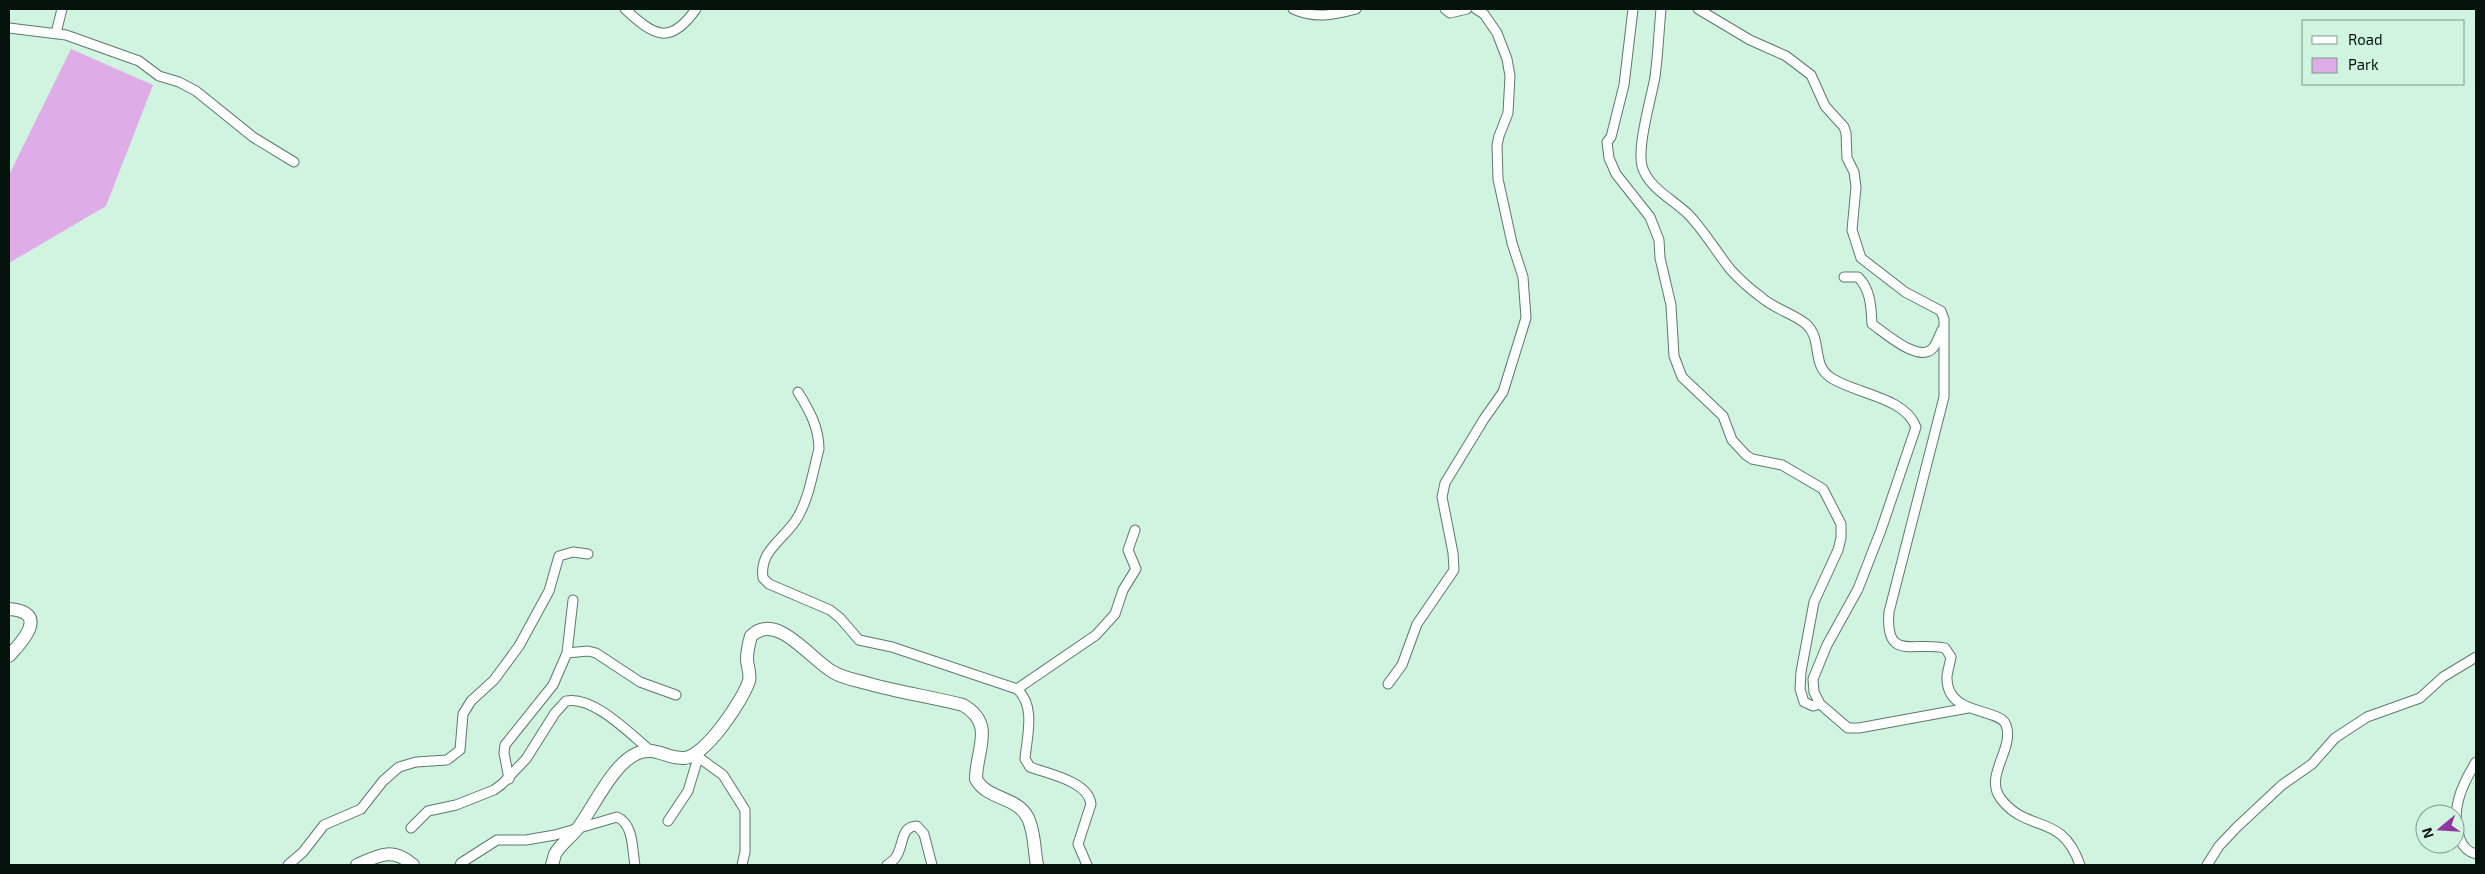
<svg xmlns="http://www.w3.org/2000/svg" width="2485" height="874" font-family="'Exo 2',sans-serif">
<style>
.green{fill:#deace7}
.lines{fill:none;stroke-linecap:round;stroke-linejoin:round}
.street-casing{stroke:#5a7b69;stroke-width:11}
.secondary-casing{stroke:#5a7b69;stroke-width:14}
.street{stroke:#fff;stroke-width:9}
.secondary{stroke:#fff;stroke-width:12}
</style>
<rect width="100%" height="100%" fill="#d0f4e0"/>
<path class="green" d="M71,49L153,85L106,206L9,263V175Z"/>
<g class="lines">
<defs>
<g id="street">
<path d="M625,9C654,36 670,46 696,9"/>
<path d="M1293,9C1315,19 1334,15 1356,9"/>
<path d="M1445,9L1450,13L1467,9"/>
<path d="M1633,9L1624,85L1611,137L1607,142L1609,158L1616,174L1650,217L1659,240L1660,258L1671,305L1674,356L1682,377L1723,416L1732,440L1746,455L1752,459L1782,465L1823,489L1841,524V538L1838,550L1814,602L1801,672L1800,689L1804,702L1813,706L1820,704"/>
<path d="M1661,9C1659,31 1658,54 1655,77C1651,99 1637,146 1642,166C1648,188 1674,200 1689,215C1704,231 1716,251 1730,269C1739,279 1750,289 1761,297C1774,309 1793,313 1806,324C1823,339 1811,364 1830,377C1854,394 1904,396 1916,427L1881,530L1858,589L1827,645L1813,679L1814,692L1820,704L1848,728H1859L1968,708"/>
<path d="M1698,9L1750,40L1786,56L1811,75L1825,106L1844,127L1846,133L1847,158L1854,172L1856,187L1852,230L1861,258L1905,292L1941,311L1944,319V397L1889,612C1885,662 1913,641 1945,648L1951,657C1950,663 1948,669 1947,676C1945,717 2000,707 2006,725C2015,749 1983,776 2001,799C2028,834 2062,812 2080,865"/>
<path d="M9,28L66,35L139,61L159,76L179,82L196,91L253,137L294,162"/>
<path d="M56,33L62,9"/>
<path d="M1844,277H1858C1871,290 1871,307 1872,324C1884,332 1919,364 1933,348C1937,343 1939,336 1942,330"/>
<path d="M798,392C809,410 819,427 819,449C813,471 809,500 796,520C783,540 759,551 763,578L769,584L830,610L840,618L859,640L892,647L1017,689C1036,706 1027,736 1025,759L1030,767C1048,774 1088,781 1091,804L1078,844L1087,865"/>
<path d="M567,653L588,651L596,653L640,682L676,695"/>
<path d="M1388,684L1402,665L1417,624L1454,570L1453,553L1442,497L1445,483L1484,419L1503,392L1526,318L1523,277L1512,243L1498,179L1497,145L1499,136L1508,113L1510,76L1507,59L1497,33L1484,14L1476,9"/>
<path d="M1017,689L1096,635L1115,614L1123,590L1136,569L1128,550L1135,530"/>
<path d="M694,754L723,775L745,810V852L742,865"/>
<path d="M2476,762C2461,786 2450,811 2460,839C2463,847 2468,852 2476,854"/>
<path d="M509,779L504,753L505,745L553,685L567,653L573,600"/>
<path d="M668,821L688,791L698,758"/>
<path d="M411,828L428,811L456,805L494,790L502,784L526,759L555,713L566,701C593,695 630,734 650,750"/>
<path d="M288,865L303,852L324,825L361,809L383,781L399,767L416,762L447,760L460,750L463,714L471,701L494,680L519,646L549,591L559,556L573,552L588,554"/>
<path d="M460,865L461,863L497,840H526L555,835L617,817C634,824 632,850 635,865"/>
<path d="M887,865C890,863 894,860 896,857C904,846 900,826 917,826L924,834L932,865"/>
<path d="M2207,865L2219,846L2237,827L2282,785L2312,764L2335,738L2367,717L2420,698L2443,677L2476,657"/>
</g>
<g id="secondary">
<path d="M9,609C49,612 24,640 9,656"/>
<path d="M357,865C379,855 393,847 413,865"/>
<path d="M552,865C553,862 554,858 555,854C561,844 571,837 578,828C593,808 613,764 636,754C654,745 667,759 684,758C705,757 743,700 749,681C751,674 747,666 747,659C747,651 749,643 751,636C777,611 810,659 833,672C843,678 855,680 866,683C898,692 931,697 963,705C996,724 976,750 976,779C987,800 1017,796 1028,818C1035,833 1034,850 1037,865"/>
</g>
</defs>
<use href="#street" class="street-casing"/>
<use href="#secondary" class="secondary-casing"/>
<use href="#street" class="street"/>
<use href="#secondary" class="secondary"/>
</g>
<rect width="2485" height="874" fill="none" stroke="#06130c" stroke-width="20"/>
<rect x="2302" y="20" width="162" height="65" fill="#d0f4e0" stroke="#7f9a8b"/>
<rect x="2312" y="36" width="25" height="8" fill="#ffffff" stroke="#7f9a8b"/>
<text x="2348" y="45" font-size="15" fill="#06130c">Road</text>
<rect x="2312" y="58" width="25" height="15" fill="#deace7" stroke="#7f9a8b"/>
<text x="2348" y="70" font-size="15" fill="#06130c">Park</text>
<g transform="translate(2440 829) rotate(252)"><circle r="24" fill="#d0f4e0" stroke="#7f9a8b"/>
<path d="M0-4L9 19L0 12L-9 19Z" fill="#9136a0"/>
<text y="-8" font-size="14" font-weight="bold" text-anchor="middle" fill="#06130c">N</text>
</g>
</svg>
